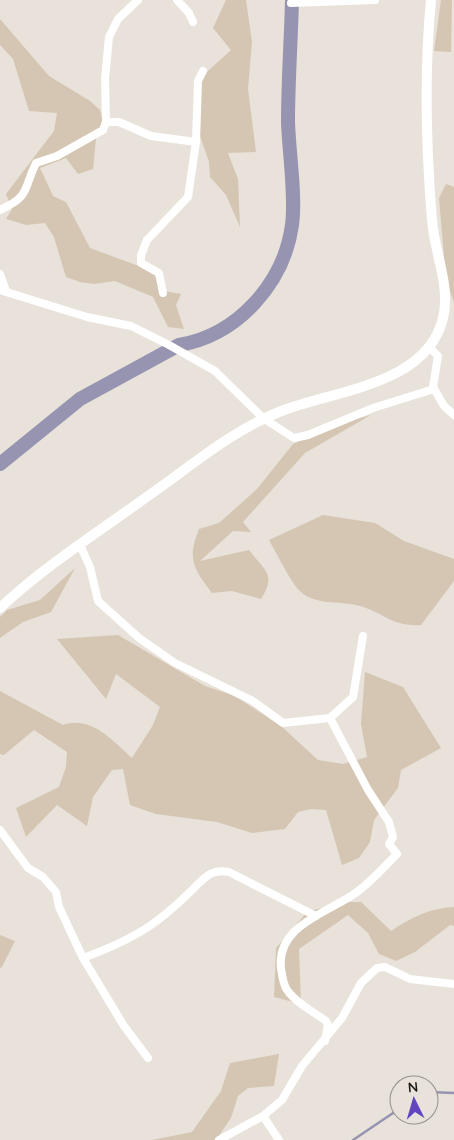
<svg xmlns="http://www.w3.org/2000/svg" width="454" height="1140" font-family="Quicksand,sans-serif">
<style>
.green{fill:#d4c6b2}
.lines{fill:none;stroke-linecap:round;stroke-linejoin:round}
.stream{stroke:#9694b1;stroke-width:2.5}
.river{stroke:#9694b1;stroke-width:14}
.minor{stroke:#fff;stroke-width:8}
.tertiary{stroke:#fff;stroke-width:10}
</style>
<rect width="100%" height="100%" fill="#e8e2da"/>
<g class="green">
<path d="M226,0H246L252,42L248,89L256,152L228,153L238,179L240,227L226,195L210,177L209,162L199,133L195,83L231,50L213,28Z"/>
<path d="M441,0H452L451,52L434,51Z"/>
<path d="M0,19L49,76L90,101L100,110L103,122L96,139L93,169L78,174L66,158L40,168L53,196L66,202L90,248L152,271L164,291L181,294L176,305L184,329L168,327L153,297L115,281L94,284L80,282L66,277L54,237L45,223L26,225L6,219L12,209L6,194L54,131L57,113L29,111L13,59L0,45Z"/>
<path d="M446,184L454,187V302L446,280L439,198Z"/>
<path d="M371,415L305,453L243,522L251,532L233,531L200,561L249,550C264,570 277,574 261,599L232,591L212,593C193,568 187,559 199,529L219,523L257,489L293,444L335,425Z"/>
<path d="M323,515L375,523L404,541L454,559V581L421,625C390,627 383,611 356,605C338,601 316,605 301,592C292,585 276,552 269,540Z"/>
<path d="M75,568L51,612L23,622L0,638V617L7,610L40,600Z"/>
<path d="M118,635L205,686L235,696L281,726L318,760L343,764L367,757L361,724L365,672L403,687L441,748L401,770L398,788L374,820L370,842L359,858L342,865L326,810L311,809L298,812L285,829L252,833L217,822L156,814L130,805L123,769L112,770L93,797L87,826L57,805L26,837L16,808L59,787L66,767L67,752L34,730L4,755L0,754V691L63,725C91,715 113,741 132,758L153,725L160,707L116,674L106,699L57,639Z"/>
<path d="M344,902H361L391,931C410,918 430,908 454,907V926L450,925L415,952L396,961L379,954L368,933L348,915L299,949L301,1004L274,997L276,948L307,912Z"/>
<path d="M0,935L15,941L2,967L0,968Z"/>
<path d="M279,1054L274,1086L248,1088L238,1096L231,1118L216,1140H152L192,1132L221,1091L230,1063Z"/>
</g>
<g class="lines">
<g class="stream">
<path d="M429,1092L454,1093"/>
<path d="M353,1140L399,1109"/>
</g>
<path class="river" d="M0,464L80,399L179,345C238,335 284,283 292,225C296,196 289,153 288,122C288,82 291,41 292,0"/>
<g class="minor">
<path d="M177,0L189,13L193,22"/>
<path d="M291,3L375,0"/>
<path d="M106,122H119L151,136L196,142L188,197L147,240L141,255V263L159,273L163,293"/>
<path d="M196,142L198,81L203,71"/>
<path d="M0,210C31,196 23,189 36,163L57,156L103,130L106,122L105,79L109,37L118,19L138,0"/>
<path d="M0,274L6,291"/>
<path d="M0,290L87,317L131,326L169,345L215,371L263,418L294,438L308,435L373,408L434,389"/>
<path d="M429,347L438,356L433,387L444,406L454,415"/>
<path d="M80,545L90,567L98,601L139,638L175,663L253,701L283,723L330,718L353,697L363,636"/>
<path d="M0,830L28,868L43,877L56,892L59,907L83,958L124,1026L148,1058"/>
<path d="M83,958C135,939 160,923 198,884C208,874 215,869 229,872L316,916"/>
<path d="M325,1041L328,1025L326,1021C314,1012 296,1003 287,990C283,984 282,975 281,968C276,925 330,912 357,892C372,881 384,867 397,854L389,844L393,837L389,822L368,790L330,718"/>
<path d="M263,1116L279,1140"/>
<path d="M219,1140L263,1116L282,1100L302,1066L342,1018L361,983L377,968L385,967L410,979L454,984"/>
</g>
<path class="tertiary" d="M0,608C45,566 98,532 148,496C190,467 231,431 279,412C333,390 427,386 443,318C451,287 434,251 432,220C426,147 424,73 431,0"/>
</g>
<g transform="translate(414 1100) rotate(355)"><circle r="24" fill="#e8e2da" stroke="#95908a"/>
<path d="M0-4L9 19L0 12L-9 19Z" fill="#6146bf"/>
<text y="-8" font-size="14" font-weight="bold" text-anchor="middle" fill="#181613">N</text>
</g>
</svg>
